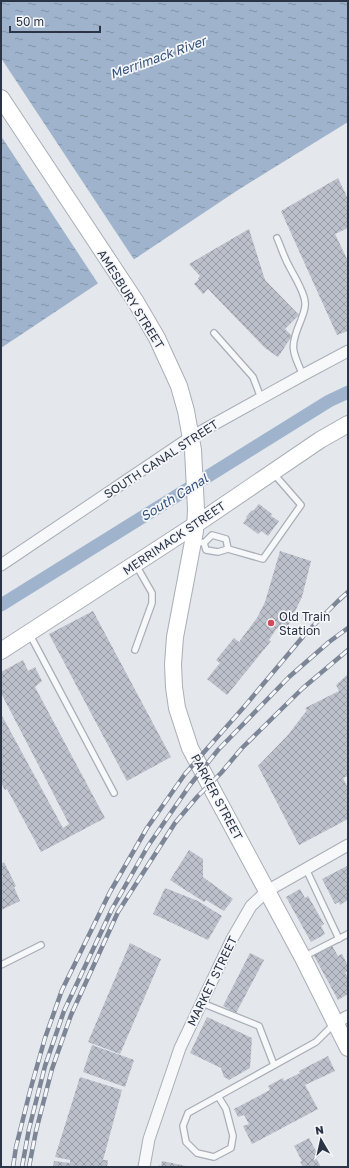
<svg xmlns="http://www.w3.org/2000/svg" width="349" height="1168" font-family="'Golos Text',sans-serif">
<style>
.water{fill:url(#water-ripples)}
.pier{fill:#e4e7ec}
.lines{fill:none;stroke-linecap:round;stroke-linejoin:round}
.canal{stroke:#9fb4cc;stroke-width:13}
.building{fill:url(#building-cross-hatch)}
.service-casing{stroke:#a9aeb7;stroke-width:8}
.minor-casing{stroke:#a9aeb7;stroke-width:13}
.secondary-casing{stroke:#a9aeb7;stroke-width:18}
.service{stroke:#f7f8fa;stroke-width:5.5}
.minor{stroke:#f7f8fa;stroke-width:11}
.secondary{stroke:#fff;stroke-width:16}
.rail-casing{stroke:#7d8696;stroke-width:4.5}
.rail{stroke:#f4f6f9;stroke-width:3;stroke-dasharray:9;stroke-linecap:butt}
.poi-dot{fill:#d1495b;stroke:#f4f6f9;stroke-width:1.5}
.labels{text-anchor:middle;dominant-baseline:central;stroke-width:3.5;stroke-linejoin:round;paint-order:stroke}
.street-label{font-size:12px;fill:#2b3445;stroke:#f4f6f9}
.poi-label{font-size:12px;fill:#2b3445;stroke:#f4f6f9;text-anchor:start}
.water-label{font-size:13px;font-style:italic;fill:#34527a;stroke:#f4f6f9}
</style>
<defs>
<pattern id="water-ripples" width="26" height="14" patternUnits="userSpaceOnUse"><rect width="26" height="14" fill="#9fb4cc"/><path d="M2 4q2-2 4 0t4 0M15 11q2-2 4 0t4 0" fill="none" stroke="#8293a7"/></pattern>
<pattern id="building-cross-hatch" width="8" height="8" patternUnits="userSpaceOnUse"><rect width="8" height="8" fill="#bbc0ca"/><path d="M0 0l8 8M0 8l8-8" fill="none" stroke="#989da6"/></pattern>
</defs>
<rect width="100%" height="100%" fill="#e4e7ec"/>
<path class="water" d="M1,1H348V122L238,190L1,348Z"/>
<path class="pier" d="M1,58L135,261L99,285L1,136Z"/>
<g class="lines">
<path class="canal" d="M1,605L329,401L348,392"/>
</g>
<g class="building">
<path d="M338,178L348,199V228L335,234L348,261V331L337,335L281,211Z"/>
<path d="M249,229L265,280L299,315L285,329L292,336L278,357L265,348L208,289L203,294L194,284L199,279L198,278L200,276L189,264Z"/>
<path d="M259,504L272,514L271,516L279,521L268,536L261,531L258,534L243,523L247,518L246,517L252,510L253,511Z"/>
<path d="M280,551L311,561L302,597L285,632L277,628L269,640L271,641L227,695L207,679L220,663L216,660L234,638L239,642L257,618L265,602Z"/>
<path d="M93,611L171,757L127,781L49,634Z"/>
<path d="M23,660L28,671L35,667L42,681L35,687L105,818L41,852L7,789L5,790L1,783V714L63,828L69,824L1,693V672Z"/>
<path d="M348,674V776L343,778L348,788V819L299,845L258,766L288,735L307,710L305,708L339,691L336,685Z"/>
<path d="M189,850L203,859V877L233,899L224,911L206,900L204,902L170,880Z"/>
<path d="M4,862L16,886L14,887L20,901L1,910V878L3,877L1,873V864Z"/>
<path d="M347,866L348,869V900L340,905L339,902L335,904L322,879Z"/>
<path d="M165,888L198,901L222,916L208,940L153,914Z"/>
<path d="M300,889L305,898L308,896L324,924L321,926L325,934L311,942L286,897Z"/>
<path d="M130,943L161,959L120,1054L88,1042Z"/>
<path d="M331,944L338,956L342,954L348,966V971L345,973L348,977V994L338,1000L313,954Z"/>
<path d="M250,953L264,960L236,1013L223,1006Z"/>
<path d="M207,1017L252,1038L250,1068L229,1080L224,1077L221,1068L190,1053Z"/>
<path d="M92,1045L134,1060L125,1087L83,1072Z"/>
<path d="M328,1056L335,1071L305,1085L318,1109L252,1144L243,1126L249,1124L244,1115L238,1117L234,1109L270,1090L268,1086L283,1078L284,1081L300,1073L299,1071Z"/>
<path d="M80,1077L122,1090L103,1160H108L107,1167H53L54,1161L70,1163V1160L55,1157Z"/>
<path d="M309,1138L319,1157L316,1158L321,1167H303L300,1162L302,1161L294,1146Z"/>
<path d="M162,1161L186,1166V1167H158L159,1165L161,1166Z"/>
</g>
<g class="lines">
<defs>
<g id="service">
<path d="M277,238C281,247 284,257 289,266C294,276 304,291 305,302C306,308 303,314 301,320C290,346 291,349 303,375"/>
<path d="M214,333L253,377L261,398"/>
<path d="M195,541L204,543L212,535L226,539L228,549L218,552L206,550L204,543"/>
<path d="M228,549L263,559L301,505L274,474"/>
<path d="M29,633L114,793"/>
<path d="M135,650L152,603V593L136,565"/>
<path d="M306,869L339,939"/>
<path d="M303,957L348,934"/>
<path d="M1,965L41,945"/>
<path d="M202,1003L259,1026L274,1065"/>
<path d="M218,1096L226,1109L233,1136L231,1148L214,1157L197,1153L186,1142L183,1126L188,1113L316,1042L335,1023"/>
</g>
<g id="minor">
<path d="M1,565L191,437L303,375L348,351"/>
<path d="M335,1023L348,1016"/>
<path d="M144,1167L149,1139L180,1048L232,939L251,906L267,891L348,845"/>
</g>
<g id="secondary">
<path d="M1,98L136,302L157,338L179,386L186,411L193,450L196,509L195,531L175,637L173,664L174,687L177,708L190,748L303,958L348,1048"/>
<path d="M1,651L195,525L320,440L348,424"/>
</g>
</defs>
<use href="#service" class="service-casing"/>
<use href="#minor" class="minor-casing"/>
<use href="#secondary" class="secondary-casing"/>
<use href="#service" class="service"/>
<use href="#minor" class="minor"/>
<use href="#secondary" class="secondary"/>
<defs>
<g id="rail">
<path d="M13,1167L16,1147L30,1091L45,1038L62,990L110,892L147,828L185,774L205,751L244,707L306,633L338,601L348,592"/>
<path d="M22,1167L29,1129L45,1066L64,1011L112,909L148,846L190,785L218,750L289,677L329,642L348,628"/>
<path d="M29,1167L36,1131L52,1069L71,1015L118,912L175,823L197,797L221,773L242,748L303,688L348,650"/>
</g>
</defs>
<use href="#rail" class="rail-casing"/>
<use href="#rail" class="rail"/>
</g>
<circle class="poi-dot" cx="271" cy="623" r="4"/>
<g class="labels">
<g class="street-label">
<text transform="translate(131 299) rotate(58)">AMESBURY STREET</text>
<text transform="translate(161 459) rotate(-33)">SOUTH CANAL STREET</text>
<text transform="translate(174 538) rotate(-34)">MERRIMACK STREET</text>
<text transform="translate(217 797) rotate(62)">PARKER STREET</text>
<text transform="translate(212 981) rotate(-64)">MARKET STREET</text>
</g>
<g class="poi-label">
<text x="279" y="616">Old Train<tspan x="279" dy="14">Station</tspan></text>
</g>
<g class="water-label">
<text transform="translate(158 57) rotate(-20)">Merrimack River</text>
<text transform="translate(174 497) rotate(-32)">South Canal</text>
</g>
</g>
<rect width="349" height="1168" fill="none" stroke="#2b3445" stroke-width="4"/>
<g transform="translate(321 1140) rotate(351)" stroke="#f4f6f9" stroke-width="3" paint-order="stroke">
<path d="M0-3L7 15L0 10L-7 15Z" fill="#2b3445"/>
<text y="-6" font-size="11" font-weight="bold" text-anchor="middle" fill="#2b3445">N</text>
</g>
<path d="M10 26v6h90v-6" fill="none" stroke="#2b3445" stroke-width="2"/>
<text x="16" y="26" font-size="12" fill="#2b3445" stroke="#f4f6f9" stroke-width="3" paint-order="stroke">50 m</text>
</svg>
